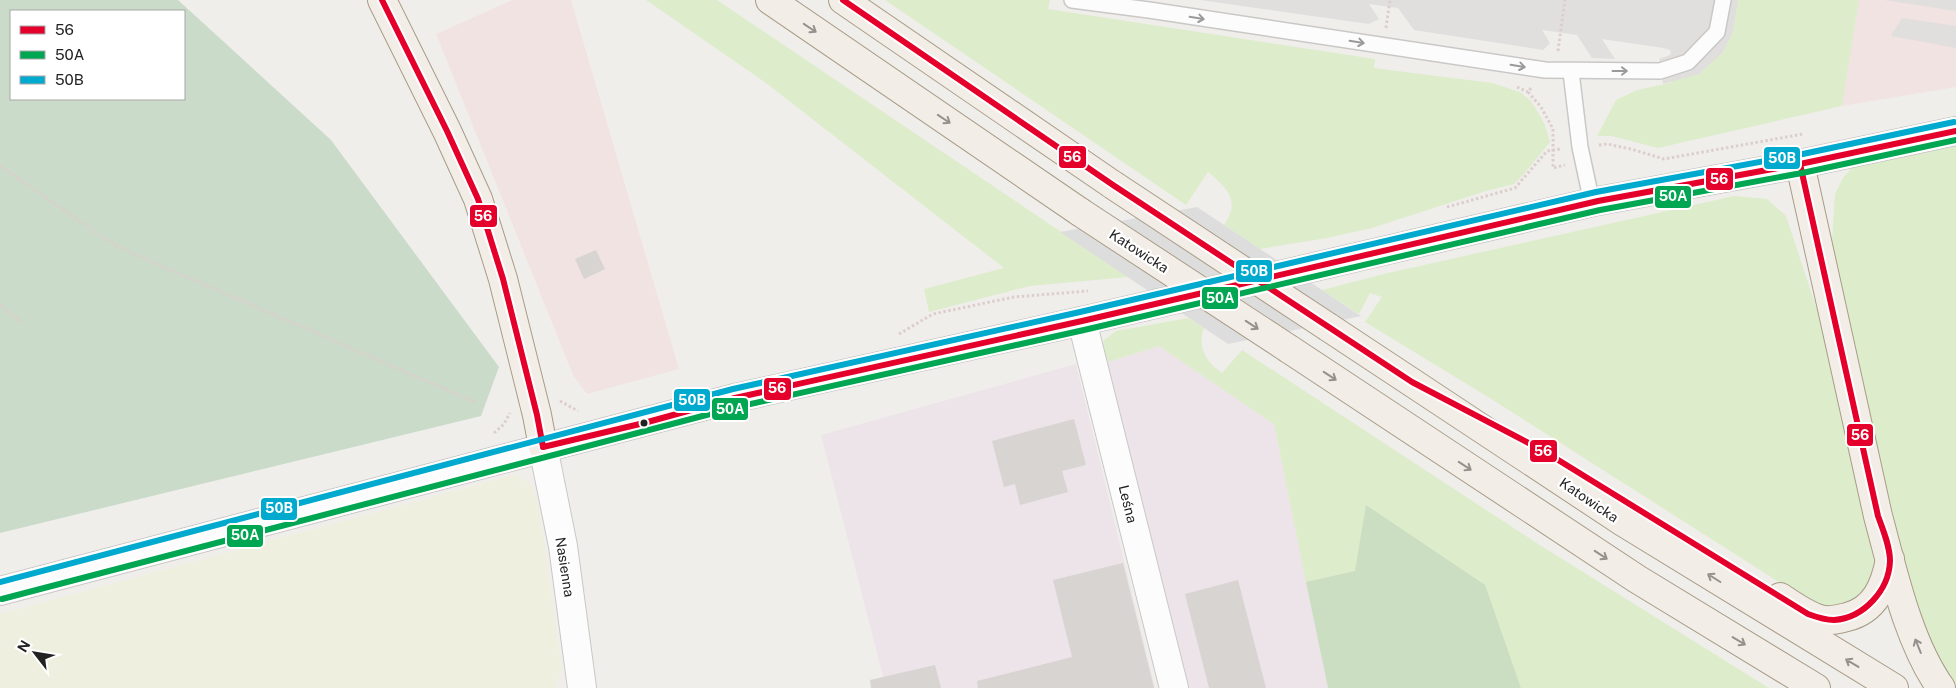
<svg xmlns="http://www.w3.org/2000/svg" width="1956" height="688" font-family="'Public Sans',sans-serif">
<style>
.commercial{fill:#f1e3e1}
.industrial{fill:#ede4e9}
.farmland{fill:#efefdf}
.grass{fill:#ddeccb}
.forest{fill:#cbdec1}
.cemetery{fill:#cadbca;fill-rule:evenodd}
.parking{fill:#e0dfde}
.pier{fill:#dedddd}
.building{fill:#d7d4d2}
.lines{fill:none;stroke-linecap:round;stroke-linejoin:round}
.service-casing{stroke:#c9c8c7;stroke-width:18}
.minor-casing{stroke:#c9c8c7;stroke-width:30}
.tertiary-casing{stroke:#c9c8c7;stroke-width:30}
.primary-casing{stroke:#a79c86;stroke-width:30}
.path{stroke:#dccecd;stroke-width:3;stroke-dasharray:2.5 2.5;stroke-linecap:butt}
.service{stroke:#fdfcfc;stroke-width:15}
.minor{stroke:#fdfcfc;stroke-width:28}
.tertiary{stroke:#fdfcfc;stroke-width:28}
.primary{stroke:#f3ede7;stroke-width:28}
.primary-bridge-casing{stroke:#a79c86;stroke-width:30;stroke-linecap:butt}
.primary-bridge{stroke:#f3ede7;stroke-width:28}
.bus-1-casing{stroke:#fff;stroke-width:10}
.bus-2-casing{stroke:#fff;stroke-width:10}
.bus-3-casing{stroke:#fff;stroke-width:10}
.bus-1{stroke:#e4002b;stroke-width:6}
.bus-2{stroke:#00a651;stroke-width:6}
.bus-3{stroke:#00a9ce;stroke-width:6}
.oneway{stroke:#9a9a9a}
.oneway2{stroke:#95928e}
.bus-dot{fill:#222;stroke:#fff;stroke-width:2}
.labels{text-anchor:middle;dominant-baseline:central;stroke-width:4.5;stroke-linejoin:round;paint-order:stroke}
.street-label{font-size:14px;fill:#222;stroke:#fff}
.line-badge{stroke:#fff;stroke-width:2}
.badge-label{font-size:14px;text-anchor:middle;font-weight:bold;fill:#fff}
</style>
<rect width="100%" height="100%" fill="#f0eeeb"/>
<g class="commercial">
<path d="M512,0H571L679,369L587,394L573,375L436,34Z"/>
<path d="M1859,0H1956V87L1842,106Z"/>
</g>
<g class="industrial">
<path d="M1159,346L1274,424L1328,688H1187L1105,379L1108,362Z"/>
<path d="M1076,364L1155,688H886L821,435Z"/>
</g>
<path class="farmland" d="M514,475L531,484L539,506L562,669L555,688H0V614Z"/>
<g class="grass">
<path d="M646,0H717L1128,277L1030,286L929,312L924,289L1004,268L766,83Z"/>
<path d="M885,0H1050L1048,9L1375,59L1374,68L1492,83L1520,92L1530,100L1538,112L1545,125L1550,142L1524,174L1514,184L1486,191L1372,228L1327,238L1260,249L1224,225C1241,202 1227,187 1208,172L1186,205Z"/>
<path d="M1738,0H1859L1842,106L1658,148L1611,136H1597L1616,100L1637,90L1670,83L1733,32Z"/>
<path d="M1956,144V688H1952L1929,655L1901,551L1832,241L1835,194L1843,178L1855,164Z"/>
<path d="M1734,196L1767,199L1786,216L1819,316L1870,537C1871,547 1875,559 1874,569C1872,587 1860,601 1843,606C1834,609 1824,606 1815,605L1493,400L1365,322L1382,297L1370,293L1359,314L1322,290L1388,273Z"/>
<path d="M1188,318L1204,328C1197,347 1206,362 1222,373L1242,350L1535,542L1769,688H1521L1484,585L1306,582L1274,424L1159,346L1108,362L1102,349L1104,340L1116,331Z"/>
</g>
<path class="forest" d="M1366,505L1485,585L1521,688H1328L1306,582L1355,571Z"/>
<path class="cemetery" d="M0,0H178L331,140L499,367L481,416L0,533ZM11,11H184V99H11Z"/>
<g class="parking">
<path d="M1200,0H1738L1733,32L1723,52L1699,74L1663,84L1659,59L1670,55L1671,53L1670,50L1663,48L1602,39L1615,59L1592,58L1577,35L1542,30L1550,43L1543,50L1414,30L1398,8L1369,4L1379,19L1369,24Z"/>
<path d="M1884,0H1956V11Z"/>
<path d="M1902,18L1956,26V48L1891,36Z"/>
</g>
<path class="pier" d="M1197,207L1361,316L1228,344L1060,232Z"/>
<g class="building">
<path d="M596,250L605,269L584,279L575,259Z"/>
<path d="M1074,419L1086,465L1062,471L1068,492L1020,505L1015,484L1004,487L992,441Z"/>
<path d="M1123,563L1154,688H978L977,681L1072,657L1053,580Z"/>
<path d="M1238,580L1266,688H1209L1185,594Z"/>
<path d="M935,665L941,688H871L870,680Z"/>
</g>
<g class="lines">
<defs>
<g id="service">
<path d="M1072,0L1149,10L1545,70L1660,71L1688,62L1717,32L1723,0"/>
<path d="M1571,72L1580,147L1592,203"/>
</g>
<path id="minor" d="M543,447L563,546L582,688"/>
<g id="tertiary">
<path d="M1082,321L1174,688"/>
<path d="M0,591L735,398L1082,321L1598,201L1800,164L1956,131"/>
</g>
<g id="primary">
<path d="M382,0L447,131L478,199L503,279L537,415L543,447"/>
<path d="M770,0L1080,212"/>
<path d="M843,0L1113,185"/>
<path d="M1800,164L1878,516C1893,571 1908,642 1941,688"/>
<path d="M1328,327L1623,522L1894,688"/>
<path d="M1289,349L1637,579L1816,688"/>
<path d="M1780,597C1793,605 1808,617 1824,620C1832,621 1839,619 1847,617C1875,610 1885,586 1890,559"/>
</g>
</defs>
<use href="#service" class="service-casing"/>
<use href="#minor" class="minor-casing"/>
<use href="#tertiary" class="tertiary-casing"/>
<use href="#primary" class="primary-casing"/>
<g class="path">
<path d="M1386,28L1390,0"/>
<path d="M1558,51L1565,0"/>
<path d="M1517,87L1528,92"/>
<path d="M1531,88L1528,92L1541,107L1553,129V168L1565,165"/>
<path d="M1599,145L1607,144L1631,149L1664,159L1803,134"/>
<path d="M0,166L116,246L477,403"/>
<path d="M1447,207L1515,188L1547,151L1560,149"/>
<path d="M0,305L23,323"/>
<path d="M899,334L933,314L1014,297L1088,291"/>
<path d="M560,401L578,411"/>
<path d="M494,433L504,424L510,413"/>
</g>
<use href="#service" class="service"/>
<use href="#minor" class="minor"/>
<use href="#tertiary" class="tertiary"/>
<use href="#primary" class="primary"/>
<defs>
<g id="primary-bridge">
<path d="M1113,185L1328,327"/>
<path d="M1080,212L1289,349"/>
</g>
</defs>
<use href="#primary-bridge" class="primary-bridge-casing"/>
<use href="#primary-bridge" class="primary-bridge"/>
<defs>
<g id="bus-1">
<path d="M382,0L447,131L478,199L503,279L537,415L543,447"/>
<path d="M843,0L1113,185L1412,382L1542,450L1808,614C1816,617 1825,620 1834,620C1864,618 1889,590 1890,561C1890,546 1883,530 1878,516L1800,164"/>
<path d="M543,447L644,423L735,398L1082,321L1598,201L1800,164L1956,131"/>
</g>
<path id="bus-2" d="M2,599L737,407L1084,330L1600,210L1802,173L1956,140"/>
<path id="bus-3" d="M0,582L733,389L1080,312L1596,192L1798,155L1954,122"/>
</defs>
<use href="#bus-1" class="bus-1-casing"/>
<use href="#bus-2" class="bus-2-casing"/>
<use href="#bus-3" class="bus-3-casing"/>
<use href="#bus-1" class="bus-1"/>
<use href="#bus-2" class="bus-2"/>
<use href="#bus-3" class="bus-3"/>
</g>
<defs><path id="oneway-shaft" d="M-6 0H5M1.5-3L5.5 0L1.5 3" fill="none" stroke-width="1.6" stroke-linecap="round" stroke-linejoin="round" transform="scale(1.25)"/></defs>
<g class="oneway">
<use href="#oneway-shaft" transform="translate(1197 18) rotate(9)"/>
<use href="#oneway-shaft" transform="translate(1357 42) rotate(9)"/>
<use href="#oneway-shaft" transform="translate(1518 66) rotate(9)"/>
<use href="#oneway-shaft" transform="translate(1620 71)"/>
</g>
<g class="oneway2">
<use href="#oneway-shaft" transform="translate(810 28) rotate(34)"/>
<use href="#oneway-shaft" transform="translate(944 119) rotate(34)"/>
<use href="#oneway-shaft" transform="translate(1252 325) rotate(33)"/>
<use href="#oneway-shaft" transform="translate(1330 376) rotate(33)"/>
<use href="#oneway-shaft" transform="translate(1465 466) rotate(33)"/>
<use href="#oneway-shaft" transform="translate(1601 555) rotate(33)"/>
<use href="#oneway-shaft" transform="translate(1714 578) rotate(-148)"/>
<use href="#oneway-shaft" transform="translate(1739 641) rotate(31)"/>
<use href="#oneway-shaft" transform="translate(1918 646) rotate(-112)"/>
<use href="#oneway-shaft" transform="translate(1852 663) rotate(-149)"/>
</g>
<circle class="bus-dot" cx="644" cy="423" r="4.5"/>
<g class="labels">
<g class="street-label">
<text transform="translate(1139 251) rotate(33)">Katowicka</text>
<text transform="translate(1589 500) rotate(34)">Katowicka</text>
<text transform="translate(1128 504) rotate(76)">Leśna</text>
<text transform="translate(565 567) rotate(81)">Nasienna</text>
</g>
</g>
<g class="line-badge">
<rect x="1058" y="145" width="29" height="24" rx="5" fill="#e4002b"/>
<rect x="1763" y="146" width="38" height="24" rx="5" fill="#00a9ce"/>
<rect x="1705" y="167" width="29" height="24" rx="5" fill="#e4002b"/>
<rect x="1654" y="185" width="38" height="24" rx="5" fill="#00a651"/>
<rect x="469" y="204" width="29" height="24" rx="5" fill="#e4002b"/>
<rect x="1235" y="259" width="38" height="24" rx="5" fill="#00a9ce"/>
<rect x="1201" y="286" width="38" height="24" rx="5" fill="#00a651"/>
<rect x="763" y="377" width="29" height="24" rx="5" fill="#e4002b"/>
<rect x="673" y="388" width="38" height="24" rx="5" fill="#00a9ce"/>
<rect x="711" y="397" width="38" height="24" rx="5" fill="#00a651"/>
<rect x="1846" y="423" width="28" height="24" rx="5" fill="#e4002b"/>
<rect x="1529" y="439" width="29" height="24" rx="5" fill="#e4002b"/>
<rect x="260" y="497" width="38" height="24" rx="5" fill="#00a9ce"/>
<rect x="226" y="524" width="38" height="24" rx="5" fill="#00a651"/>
</g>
<g class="badge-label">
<text x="1072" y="162">56</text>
<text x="1782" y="163">50B</text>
<text x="1719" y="184">56</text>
<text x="1673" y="201">50A</text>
<text x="483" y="221">56</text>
<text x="1254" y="276">50B</text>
<text x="1220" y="303">50A</text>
<text x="777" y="393">56</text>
<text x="692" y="405">50B</text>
<text x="730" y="414">50A</text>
<text x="1860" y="440">56</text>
<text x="1543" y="456">56</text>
<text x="279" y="513">50B</text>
<text x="245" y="540">50A</text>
</g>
<rect x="10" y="10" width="175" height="90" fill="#ffffff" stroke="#a7a7a7"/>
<rect x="20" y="26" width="25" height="8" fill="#e4002b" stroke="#a7a7a7"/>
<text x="55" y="35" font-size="15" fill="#222222">56</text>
<rect x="20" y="51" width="25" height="8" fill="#00a651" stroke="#a7a7a7"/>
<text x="55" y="60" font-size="15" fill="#222222">50A</text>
<rect x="20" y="76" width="25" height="8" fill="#00a9ce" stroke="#a7a7a7"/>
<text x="55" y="85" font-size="15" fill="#222222">50B</text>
<g transform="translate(35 653) rotate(301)" stroke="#ffffff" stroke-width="4" paint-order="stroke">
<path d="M0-4L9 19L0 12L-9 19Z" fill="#222222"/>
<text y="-8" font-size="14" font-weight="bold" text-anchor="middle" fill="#222222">N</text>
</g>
</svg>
